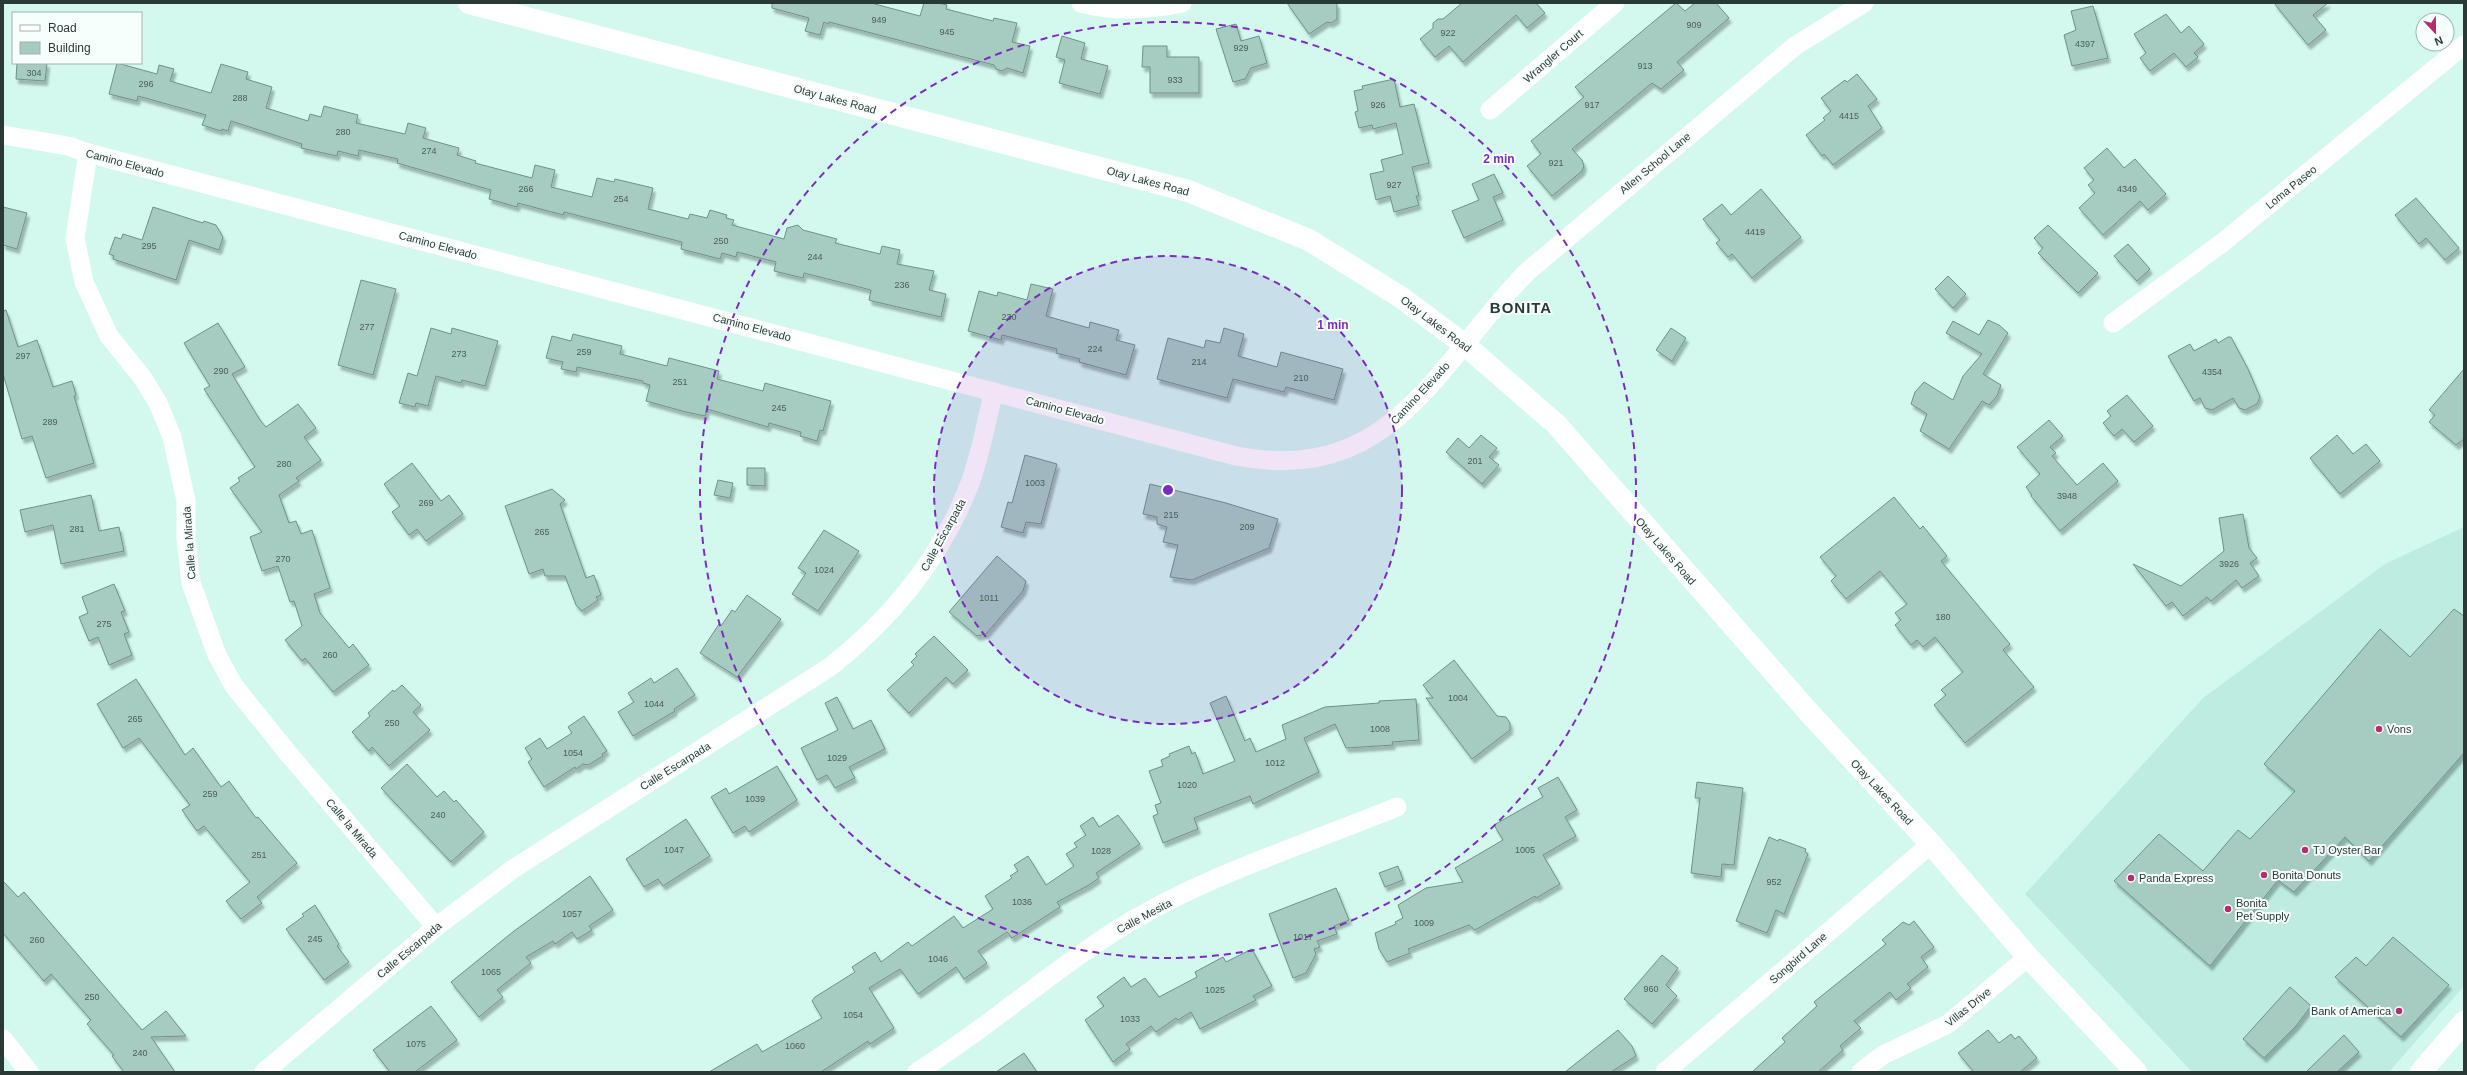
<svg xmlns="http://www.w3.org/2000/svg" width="2467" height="1075" font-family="Arial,sans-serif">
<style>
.built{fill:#beece1}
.building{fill:#a6cbc1;stroke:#6e9188;filter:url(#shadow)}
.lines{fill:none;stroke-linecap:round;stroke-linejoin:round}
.street{stroke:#fff;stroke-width:19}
.primary{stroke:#fff;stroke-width:22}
.ring{fill:none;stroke:#7b2cbf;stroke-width:2;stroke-dasharray:7 5}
.poi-dot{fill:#b52d6c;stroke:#f7fffd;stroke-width:1.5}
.labels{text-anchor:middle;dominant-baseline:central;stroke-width:4;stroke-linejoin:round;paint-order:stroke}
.number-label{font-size:9px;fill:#495e59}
.street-label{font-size:11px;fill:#2a3936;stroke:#f7fffd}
.poi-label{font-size:11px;fill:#2a3936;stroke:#f7fffd;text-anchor:start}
.district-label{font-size:15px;font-weight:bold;letter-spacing:1px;fill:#2a3936;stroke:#f7fffd}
.centre{fill:#7b2cbf;stroke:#f7fffd;stroke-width:2}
.ring-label{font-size:12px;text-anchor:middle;font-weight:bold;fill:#7b2cbf;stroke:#f7fffd;stroke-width:4;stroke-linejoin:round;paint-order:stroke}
</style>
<defs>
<filter id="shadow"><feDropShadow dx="2.5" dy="4.5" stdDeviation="1" flood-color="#0004"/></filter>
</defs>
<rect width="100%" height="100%" fill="#d3f9ef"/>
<path class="built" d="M2464,527V986L2389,1072H2192L2025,894L2203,698L2385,564Z"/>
<g class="building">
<path d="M772,3H871L920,16L924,3H938L947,5L946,9L993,21L994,18L1017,23L1012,42L1030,46L1023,73L1007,68L1002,71L996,69L994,65L829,22L828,24L824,22L820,35L805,31L809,18L772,8Z"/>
<path d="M1287,3H1337V19L1331,23L1327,22L1309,34Z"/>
<path d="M1462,3H1536L1545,13L1527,28L1516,15L1463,62L1449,46L1435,57L1420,39L1433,28V23L1438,19H1443Z"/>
<path d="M1676,3L1685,11L1695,3H1716L1729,18L1677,62L1684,70L1661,89L1652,83L1572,149L1582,160L1584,166L1582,171L1552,196L1527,166L1541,154L1531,141L1584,97L1575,87Z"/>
<path d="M2274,3H2328L2313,15L2326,30L2308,45Z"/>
<path d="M2093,6L2108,58L2072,66L2064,35L2076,30L2071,11Z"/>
<path d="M2166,14L2181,33L2189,26L2204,44L2194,53L2198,57L2186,67L2174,53L2150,71L2140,58L2146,53L2134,34Z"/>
<path d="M1236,24L1241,41L1259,36L1267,63L1251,68L1245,79L1233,82L1216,29Z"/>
<path d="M1062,36L1085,43L1081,59L1108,66L1100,94L1059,83L1065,60L1056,57Z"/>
<path d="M1143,46H1167V57H1199V93H1150V67H1142Z"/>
<path d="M17,63H47L45,81L16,79Z"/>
<path d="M117,63L157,74L159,65L174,69L170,81L211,93L221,64L248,72L246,79L272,87L266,108L308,121L310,114L321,117L324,106L358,115L356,123L405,134L408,123L426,128L423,138L459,148L457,155L476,161L475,163L532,178L535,165L555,170L551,187L592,197L597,178L614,182L615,179L653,188L648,209L688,219L690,214L707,218L710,210L727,215L726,218L734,220L732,225L784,239L787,228L798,225L803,230L837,239L835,243L880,254L882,246L900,250L897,264L934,271L929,290L946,294L941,317L872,301L869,300L871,290L804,273L803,278L774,271L776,262L737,252L736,257L722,253L720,259L681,249L682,242L564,212L563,215L518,203L517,207L489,199L491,190L397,163L398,159L359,150L358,156L338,151L337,156L301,148L302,144L231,121L228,131L222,129L221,131L202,125L206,115L138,96L137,101L109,94Z"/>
<path d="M1857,74L1877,99L1868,106L1882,128L1833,165L1824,154L1822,156L1806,135L1825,120L1823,118L1831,111L1821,98L1845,80L1847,82Z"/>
<path d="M1394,79L1400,107L1414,104L1429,163L1412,167L1419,196H1416L1419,205L1394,212L1390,196L1376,200L1370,174L1384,171L1381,160L1403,154L1396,123L1373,129L1372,125L1359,128L1355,112L1358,111L1354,91L1363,89L1362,86Z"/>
<path d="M2107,148L2124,168L2135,159L2166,194L2148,210L2140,201L2103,235L2079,208L2095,193L2088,185L2094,180L2084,168Z"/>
<path d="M1494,174L1503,193L1493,197L1503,220L1464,238L1452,211L1479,200L1472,184Z"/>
<path d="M1761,189L1801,237L1752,278L1732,254L1728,257L1716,243L1720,240L1703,219L1722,204L1731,215Z"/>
<path d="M2416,198L2459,248L2445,260L2426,238L2419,244L2395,215Z"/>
<path d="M3,207L27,213L17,249L3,245Z"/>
<path d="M153,207L203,223L204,221L216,225L223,237L219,250L189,240L176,280L113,259L114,256L109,254L115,237L121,239L123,234L142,240Z"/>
<path d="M2048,225L2098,273L2078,293L2038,253L2043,248L2034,238Z"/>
<path d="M2128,244L2150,269L2137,281L2114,256Z"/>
<path d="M1948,276L1966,294L1953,308L1935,289Z"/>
<path d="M361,280L396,289L373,375L338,365Z"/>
<path d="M1031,284L1053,289L1046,316L1089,328L1090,322L1119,330L1116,340L1135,345L1126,375L1079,362L1080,359L1056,353L1057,349L1002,335L1001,340L968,331L979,291L997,296L998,292L1027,300Z"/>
<path d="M6,310L18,347L37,340L53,387L72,381L76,395L74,396L94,463L46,478L32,436L22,439L3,374V311Z"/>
<path d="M1988,320L1999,325L2008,333L1983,374L2001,385L1997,396L1989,405L1982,401L1949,449L1920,431L1927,414L1911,404L1915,392L1924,382L1953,400L1963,376L1982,354L1946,333L1953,321L1979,335Z"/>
<path d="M218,323L245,367L232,374L260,420L266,427L298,404L316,428L304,437L321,460L296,478L299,481L279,495L289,523L296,521L301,534L312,530L330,588L314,594L320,613L349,648L353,644L369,665L333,692L305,658L302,661L285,640L302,626L294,601L290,602L278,566L262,571L250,537L262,532L230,488L240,481L238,478L255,467L204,389L210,386L184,343Z"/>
<path d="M431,328L451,334L452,328L498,341L485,386L462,380L461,383L436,376L428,406L416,403L415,407L399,403L408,373L417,376Z"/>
<path d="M1224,328L1244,334L1238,356L1277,367L1281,352L1343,369L1334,400L1286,387L1284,392L1233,379L1227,398L1157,379L1168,338L1204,348L1206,340L1220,343Z"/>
<path d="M1671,328L1686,338L1672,361L1656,350Z"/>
<path d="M573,334L622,346L620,354L667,366L669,358L719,371L717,379L763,391L765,383L831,401L823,431L820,430L817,441L800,436L801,432L769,423L768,427L707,409L705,416L686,412L646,401L650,385L643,383V381L577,367L576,372L561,369L563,362L546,358L552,336L571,341Z"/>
<path d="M2228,337H2231L2248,369L2260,397L2257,404L2245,410L2239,408L2233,398L2212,410L2205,408L2200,398L2194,401L2168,356L2190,344L2194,351L2216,339L2218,343Z"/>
<path d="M2464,369V439L2456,445L2429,422L2435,415L2429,410Z"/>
<path d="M2127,395L2153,426L2134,442L2122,429L2114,436L2103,423L2111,416L2107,411Z"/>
<path d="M2049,420L2063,436L2050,447L2056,453L2052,456L2077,485L2103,463L2118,481L2060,531L2031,496L2032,495L2026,487L2040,474L2017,447Z"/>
<path d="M1481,435L1497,448L1489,457L1499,465L1482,484L1446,452L1458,438L1469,448Z"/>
<path d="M2337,435L2353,454L2366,444L2380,461L2340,494L2310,458Z"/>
<path d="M1025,455L1057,464L1041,524L1026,522L1023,533L1001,527L1008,502L1012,503Z"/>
<path d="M412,463L441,501L449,495L463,514L426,541L417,529L409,535L392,512L400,506L384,484Z"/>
<path d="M747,468H765V486L747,485Z"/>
<path d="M718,480L733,483L730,498L714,495Z"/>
<path d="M1150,484L1226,503L1278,519L1269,548L1192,580L1170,577L1178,545L1163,542L1167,527L1157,524V517L1143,514Z"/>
<path d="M552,489L565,500L560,504L586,578L594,575L601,595L596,597L598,600L582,611L576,605L565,576H545L543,569L529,574L505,506Z"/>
<path d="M91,495L99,531L119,527L124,551L61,564L53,525L25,532L20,510Z"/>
<path d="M1894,497L1920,529L1923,526L1947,556L1941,561L2010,644L2003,650L2034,687L1965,743L1934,705L1946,695L1941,690L1963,672L1935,637L1923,647L1917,640L1911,645L1895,625L1901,620L1895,613L1907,604L1880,571L1846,599L1831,581L1836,576L1820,557Z"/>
<path d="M2243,514L2249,548L2257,558L2250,563L2259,576L2242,588L2236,580L2211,601L2207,597L2183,616L2172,602L2166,606L2133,564L2181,586L2224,551L2219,518Z"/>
<path d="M824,530L859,551L818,611L792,594L806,573L798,568Z"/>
<path d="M997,556L1026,581L1023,591L986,634L977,636L949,612Z"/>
<path d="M114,584L125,611L121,612L129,632L124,634L132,655L109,665L98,637L89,641L79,617L88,613L82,597Z"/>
<path d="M747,595L781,619L737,677L700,653L719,624L721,626L732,610L735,612Z"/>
<path d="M2454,609L2464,616V753L2369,861L2345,837L2294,892L2278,880L2210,966L2114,881L2159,834L2203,871L2238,830L2250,839L2295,791L2264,764L2380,629L2410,657Z"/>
<path d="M934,636L968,670L953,684L946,677L909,713L887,690L914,665L911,662L917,656L915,654Z"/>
<path d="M1454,660L1497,716L1506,717L1510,723V730L1472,759L1426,698H1433L1423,685Z"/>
<path d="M677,668L695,695L674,709L675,711L633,736L618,712L634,702L628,693L651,678L654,683Z"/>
<path d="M136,679L185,755L193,748L221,787L229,781L256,818L258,817L297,863L257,897L262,903L241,919L226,901L250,882L204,826L197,831L182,810L190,805L139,738L123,748L97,704Z"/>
<path d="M402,685L421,705L413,712L430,730L389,766L372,747L369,751L352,732L370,716L368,713L393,690L394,692Z"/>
<path d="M1226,696L1245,741L1250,738L1256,752L1286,739L1282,725L1325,707L1379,703V701L1416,699L1419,740L1392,742L1393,745L1346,748L1335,724L1304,738L1319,772L1253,804L1250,796L1194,818L1198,829L1163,843L1153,816L1158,814L1155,805L1161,803L1149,771L1163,766L1161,760L1170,756L1169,754L1189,746L1192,754L1195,752L1203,774L1235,761L1210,703Z"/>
<path d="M837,697L853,729L871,720L885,749L849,767L855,778L835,788L827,775L817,780L801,748L838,730L825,703Z"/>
<path d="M584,716L607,751L602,754L603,756L588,765L583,764L576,769L575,767L544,787L528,762L532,759L525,748L540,738L547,749L572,733L568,727Z"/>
<path d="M407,764L437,797L444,791L454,802L456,800L484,832L451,862L381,788Z"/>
<path d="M777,766L797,800L749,832L745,826L733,833L711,797L726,788L729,794Z"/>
<path d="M1558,777L1577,810L1565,817L1576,836L1543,855L1560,884L1536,898L1535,896L1475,930L1469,925L1408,949L1410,953L1387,962L1379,949L1375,933L1396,924L1395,922L1403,918L1398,905L1426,888L1463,882L1455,868L1503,840L1494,825L1543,797L1538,788Z"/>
<path d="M1697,782L1743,788L1734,865L1722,864L1721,877L1691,873L1700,798H1695Z"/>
<path d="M1118,815L1140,844L1096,873L1099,878L1089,885L1057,902L1060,907L1012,938L1007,932L978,951L987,963L964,979L956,967L918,994L900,969L869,988L894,1028L870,1044L868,1041L821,1072H709L757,1044L762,1052L822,1018L812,1001L815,997L855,972L852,967L875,952L881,962L908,942L912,946L954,916L963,928L993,909L985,896L1012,878L1010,876L1018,871L1014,865L1028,856L1046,885L1074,866L1066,854L1077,847L1074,843L1086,835L1080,826L1093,817L1099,827Z"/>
<path d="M686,819L710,856L663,886L658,879L644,887L626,859Z"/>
<path d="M1769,837L1778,841L1779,839L1806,849L1805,852L1808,854L1784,914L1776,910L1767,933L1736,921Z"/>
<path d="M1398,866L1403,880L1385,887L1379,873Z"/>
<path d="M590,876L613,910L589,926L592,930L577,939L572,932L555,944L553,941L526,957L531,963L497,990L503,997L479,1017L451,982L514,931Z"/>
<path d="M3,881L18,897L24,892L142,1030L166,1011L186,1036L151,1037L175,1072H124L112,1056L114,1055L87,1024L91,1020L51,974L44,981L3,933Z"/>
<path d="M1336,888L1349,920L1334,926L1337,934L1317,941L1320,947L1314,949L1316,954L1306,973L1293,978L1269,914Z"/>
<path d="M315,905L339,944L337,946L349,962L324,980L286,929L304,916L302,914Z"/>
<path d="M1914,921L1934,947L1921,957L1928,967L1907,984L1911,988L1896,1000L1890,992L1854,1021L1861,1028L1840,1046L1843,1050L1818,1072H1752L1785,1042L1782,1038L1817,1006L1814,1002L1886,944L1882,940L1903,922L1909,925Z"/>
<path d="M2393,937L2449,985L2401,1037L2335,977L2356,957L2366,966Z"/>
<path d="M1252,949L1272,986L1253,996L1256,1000L1200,1029L1191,1012L1178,1020L1176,1018L1156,1032L1151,1026L1126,1044L1130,1049L1113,1062L1085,1020L1104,1006L1097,997L1124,977L1131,987L1145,978L1159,997L1197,977L1195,972L1223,957L1226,962Z"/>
<path d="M1662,955L1678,968L1666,985L1677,996L1652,1024L1624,999Z"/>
<path d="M2290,987L2311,1006L2296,1026L2264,1058L2243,1039Z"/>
<path d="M431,1006L457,1040L415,1072H390L373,1050Z"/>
<path d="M1618,1030L1632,1046L1636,1056L1611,1072H1565Z"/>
<path d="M1988,1030L1999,1043L2011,1034L2015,1039L2019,1036L2037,1058L2020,1072H1974L1958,1053Z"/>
<path d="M2344,1035L2359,1052L2337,1072H2306Z"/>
<path d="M1024,1053L1037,1072H996Z"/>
</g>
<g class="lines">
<g class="street">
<path d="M1081,3C1114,12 1149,10 1182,3"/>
<path d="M1490,110L1615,3"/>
<path d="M3,135L68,146L88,153L1236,456C1392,486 1435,366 1527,272L1795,46L1864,3"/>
<path d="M88,153L75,238L84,282L109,336L142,377L158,403L172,437L186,501V538L191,583L217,655L234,686L287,752L436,927"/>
<path d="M2113,323L2222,243L2464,45"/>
<path d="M3,1039L29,1072"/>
<path d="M264,1072L436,927L513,869L830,667C892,618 942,557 970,483C981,454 986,421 994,392"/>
<path d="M917,1072C985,1030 1045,976 1112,933C1199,877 1302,846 1397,807"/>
<path d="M1665,1072L1931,844"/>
<path d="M1861,1072L1883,1055L1948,1024L2028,957"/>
</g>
<g class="primary">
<path d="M469,3L1188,191L1309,240L1402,298L1465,345L1556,424L1813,717L1931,844L2028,957L2136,1072"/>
<path d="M2421,1072L2464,1022"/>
</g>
</g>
<circle cx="1168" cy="490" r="234" fill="#7b2cbf" fill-opacity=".12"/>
<g class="ring">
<circle cx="1168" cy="490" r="234"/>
<circle cx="1168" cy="490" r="468"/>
</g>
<g class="poi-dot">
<circle cx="2379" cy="729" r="4"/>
<circle cx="2305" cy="850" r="4"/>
<circle cx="2264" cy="875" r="4"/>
<circle cx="2131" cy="878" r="4"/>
<circle cx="2228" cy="909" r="4"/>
<circle cx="2399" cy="1011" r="4"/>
</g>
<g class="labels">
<g class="number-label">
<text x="879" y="20">949</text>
<text x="1694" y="25">909</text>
<text x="947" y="32">945</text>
<text x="1448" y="33">922</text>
<text x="2085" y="44">4397</text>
<text x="1241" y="48">929</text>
<text x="1645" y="66">913</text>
<text x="34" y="73">304</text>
<text x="1175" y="80">933</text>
<text x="146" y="84">296</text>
<text x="240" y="98">288</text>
<text x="1378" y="105">926</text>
<text x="1592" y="105">917</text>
<text x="1849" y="116">4415</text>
<text x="343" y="132">280</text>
<text x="429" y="151">274</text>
<text x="1556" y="163">921</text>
<text x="1394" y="185">927</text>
<text x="526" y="189">266</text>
<text x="2127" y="189">4349</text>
<text x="621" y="199">254</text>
<text x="1755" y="232">4419</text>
<text x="721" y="241">250</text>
<text x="149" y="246">295</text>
<text x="815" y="257">244</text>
<text x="902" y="285">236</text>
<text x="1009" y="317">230</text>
<text x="367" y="327">277</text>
<text x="1095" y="349">224</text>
<text x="584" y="352">259</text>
<text x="459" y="354">273</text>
<text x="23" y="356">297</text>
<text x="1199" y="362">214</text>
<text x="221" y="371">290</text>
<text x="2212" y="372">4354</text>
<text x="1301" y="378">210</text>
<text x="680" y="382">251</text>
<text x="779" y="408">245</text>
<text x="50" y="422">289</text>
<text x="1475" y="461">201</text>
<text x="284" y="464">280</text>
<text x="1035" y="483">1003</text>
<text x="2067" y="496">3948</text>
<text x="426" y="503">269</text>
<text x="1171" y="515">215</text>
<text x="1247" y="527">209</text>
<text x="77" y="529">281</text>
<text x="542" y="532">265</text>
<text x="283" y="559">270</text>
<text x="2229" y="564">3926</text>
<text x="824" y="570">1024</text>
<text x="989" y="598">1011</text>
<text x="1943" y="617">180</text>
<text x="104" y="624">275</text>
<text x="330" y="655">260</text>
<text x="1458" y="698">1004</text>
<text x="654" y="704">1044</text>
<text x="135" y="719">265</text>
<text x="392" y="723">250</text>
<text x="1380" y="729">1008</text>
<text x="573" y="753">1054</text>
<text x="837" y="758">1029</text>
<text x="1275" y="763">1012</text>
<text x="1187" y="785">1020</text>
<text x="210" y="794">259</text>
<text x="755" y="799">1039</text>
<text x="438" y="815">240</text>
<text x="674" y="850">1047</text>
<text x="1525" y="850">1005</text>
<text x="1101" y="851">1028</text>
<text x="259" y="855">251</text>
<text x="1774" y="882">952</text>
<text x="1022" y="902">1036</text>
<text x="572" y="914">1057</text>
<text x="1424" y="923">1009</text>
<text x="1303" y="937">1017</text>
<text x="315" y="939">245</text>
<text x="37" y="940">260</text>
<text x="938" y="959">1046</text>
<text x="491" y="972">1065</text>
<text x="1651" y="989">960</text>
<text x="1215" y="990">1025</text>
<text x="92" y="997">250</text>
<text x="853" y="1015">1054</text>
<text x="1130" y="1019">1033</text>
<text x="416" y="1044">1075</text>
<text x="795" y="1046">1060</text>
<text x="140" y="1053">240</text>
</g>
<g class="street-label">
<text transform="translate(1553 56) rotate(-41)">Wrangler Court</text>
<text transform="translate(835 99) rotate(15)">Otay Lakes Road</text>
<text transform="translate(125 163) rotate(15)">Camino Elevado</text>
<text transform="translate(1655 163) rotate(-40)">Allen School Lane</text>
<text transform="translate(1148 181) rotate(15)">Otay Lakes Road</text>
<text transform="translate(2291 187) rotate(-39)">Loma Paseo</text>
<text transform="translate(438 245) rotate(15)">Camino Elevado</text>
<text transform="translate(1436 324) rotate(37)">Otay Lakes Road</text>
<text transform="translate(752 327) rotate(15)">Camino Elevado</text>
<text transform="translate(1420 393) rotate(-47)">Camino Elevado</text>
<text transform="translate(1065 410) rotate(15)">Camino Elevado</text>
<text transform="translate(943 535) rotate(-61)">Calle Escarpada</text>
<text transform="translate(189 543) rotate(-94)">Calle la Mirada</text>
<text transform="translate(1666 551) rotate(49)">Otay Lakes Road</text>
<text transform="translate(675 766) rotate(-32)">Calle Escarpada</text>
<text transform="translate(1882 792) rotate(47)">Otay Lakes Road</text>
<text transform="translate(352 828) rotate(50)">Calle la Mirada</text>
<text transform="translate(1144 916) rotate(-28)">Calle Mesita</text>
<text transform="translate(409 950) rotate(-40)">Calle Escarpada</text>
<text transform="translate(1798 958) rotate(-41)">Songbird Lane</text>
<text transform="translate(1968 1007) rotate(-39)">Villas Drive</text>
</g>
<g class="poi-label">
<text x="2387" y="729">Vons</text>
<text x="2313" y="850">TJ Oyster Bar</text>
<text x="2272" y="875">Bonita Donuts</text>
<text x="2139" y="878">Panda Express</text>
<text x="2236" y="903">Bonita<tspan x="2236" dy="13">Pet Supply</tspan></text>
<text x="2391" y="1011" text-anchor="end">Bank of America</text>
</g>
<g class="district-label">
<text x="1521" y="307">BONITA</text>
</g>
</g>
<circle cx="1168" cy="490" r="6" class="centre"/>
<g class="ring-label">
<text x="1499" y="163">2 min</text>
<text x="1333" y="329">1 min</text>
</g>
<rect width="2467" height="1075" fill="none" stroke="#2a3936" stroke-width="8"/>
<rect x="12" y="12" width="130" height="52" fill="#f7fffd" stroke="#a5b0ad"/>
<rect x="20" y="25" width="20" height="6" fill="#ffffff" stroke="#a5b0ad"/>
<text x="48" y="32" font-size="12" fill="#2a3936">Road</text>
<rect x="20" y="42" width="20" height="12" fill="#a6cbc1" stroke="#a5b0ad"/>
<text x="48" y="52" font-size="12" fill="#2a3936">Building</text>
<g transform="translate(2435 32) rotate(158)"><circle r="19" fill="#f7fffd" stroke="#a5b0ad"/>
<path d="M0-3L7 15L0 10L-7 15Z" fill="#b52d6c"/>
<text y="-6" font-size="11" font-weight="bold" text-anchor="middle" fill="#2a3936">N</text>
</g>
</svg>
